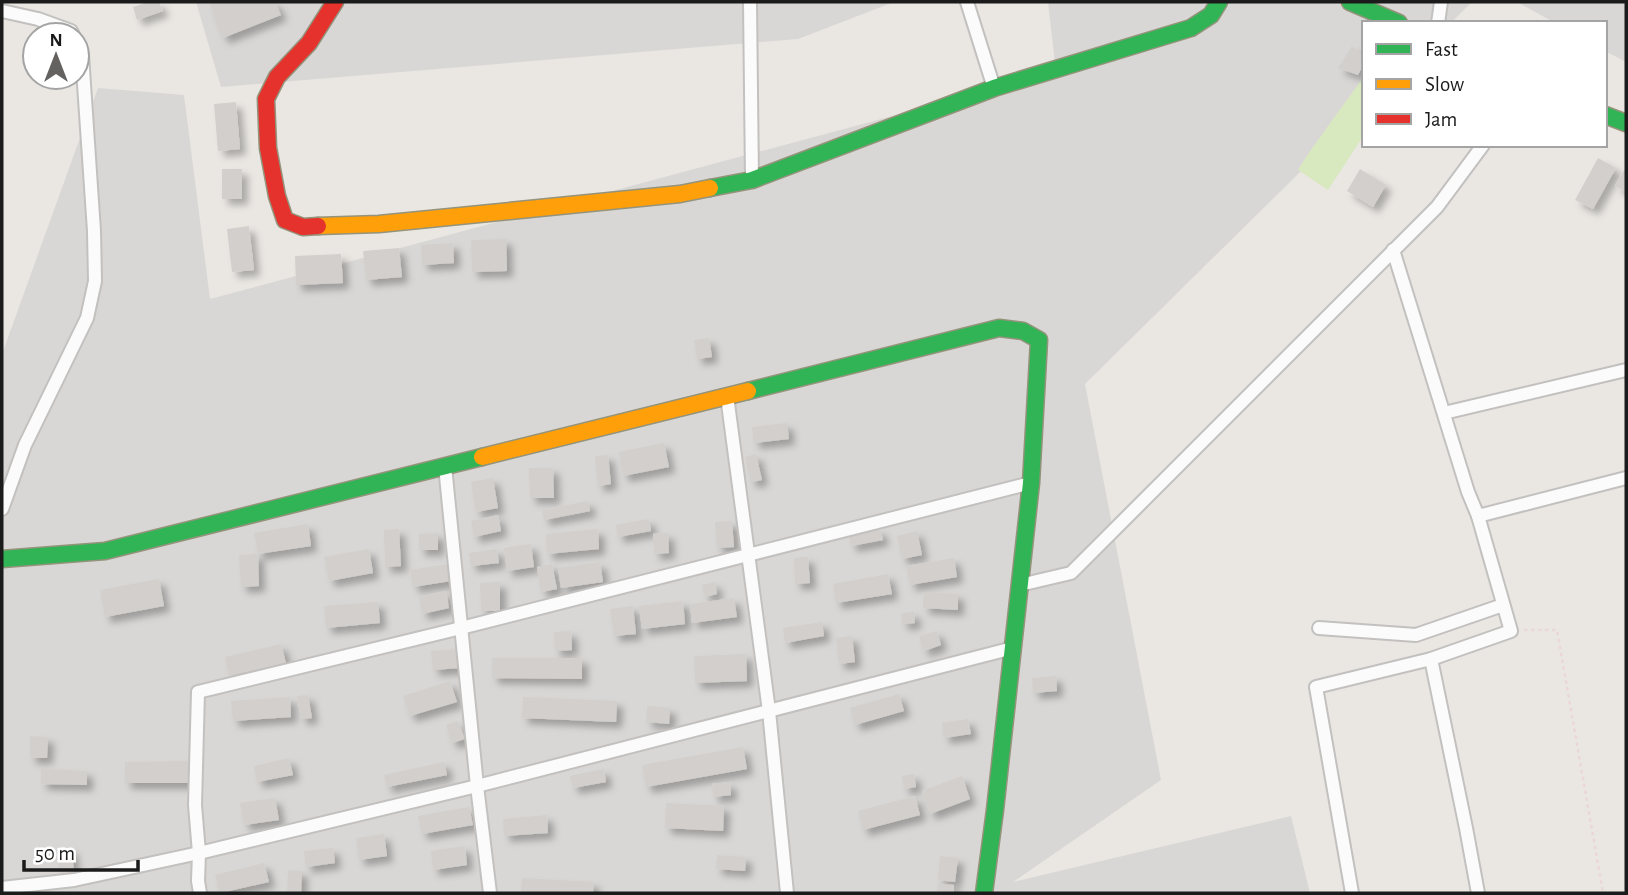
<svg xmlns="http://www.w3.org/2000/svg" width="1628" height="895" font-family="'Alegreya Sans',sans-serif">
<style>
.residential{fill:#d9d7d5}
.grass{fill:#d9e9bf}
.building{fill:#d2cfcc;filter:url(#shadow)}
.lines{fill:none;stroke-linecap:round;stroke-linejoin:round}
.street-casing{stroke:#c2c1bf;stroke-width:16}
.fast-casing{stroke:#94937b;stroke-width:19}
.slow-casing{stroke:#94937b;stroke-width:19}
.jam-casing{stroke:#94937b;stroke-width:19}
.path{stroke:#ead7d6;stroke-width:2.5;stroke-dasharray:3.5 3.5;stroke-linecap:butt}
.street{stroke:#fcfbfb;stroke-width:12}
.fast{stroke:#30b455;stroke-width:16}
.slow{stroke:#ff9f0a;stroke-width:16}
.jam{stroke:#e5322d;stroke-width:16}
</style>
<defs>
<filter id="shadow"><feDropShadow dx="6" dy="6" stdDeviation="3.5" flood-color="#0004"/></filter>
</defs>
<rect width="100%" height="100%" fill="#eae7e3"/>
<g class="residential">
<path d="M196,2H894L798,39L221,87Z"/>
<path d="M1048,2H1472L1451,23H1364V109L1085,384L1161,780L1013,882L1291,816L1310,893H2V354L98,88L184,95L210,299L1056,72Z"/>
<path d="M1517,2H1626V62L1605,51V23H1555Z"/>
</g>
<path class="grass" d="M1364,76V135L1328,190L1298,170C1318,138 1342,108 1364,76Z"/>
<g class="building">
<path d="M149,2H159L163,11L137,20L133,7Z"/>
<path d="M209,2H275L281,15L223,38Z"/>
<path d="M1352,46L1364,57V63L1358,75L1338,68Z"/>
<path d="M236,102L240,149L218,151L214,104Z"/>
<path d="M1598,158L1616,168L1593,209L1575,200Z"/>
<rect x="222" y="169" width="20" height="30"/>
<path d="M1360,169L1386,185L1373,207L1347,191Z"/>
<path d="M1624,170L1626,172V192L1615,186Z"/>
<path d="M249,226L254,270L232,272L227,229Z"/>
<path d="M506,239L507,271L472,272L471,240Z"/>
<path d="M453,243L454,263L422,265L421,245Z"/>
<path d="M399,248L402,277L366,280L363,251Z"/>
<path d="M341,254L343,283L296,285L295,256Z"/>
<path d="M709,338L712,357L697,359L694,340Z"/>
<path d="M787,423L789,439L754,443L752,427Z"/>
<path d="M664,443L669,467L623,476L619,452Z"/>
<path d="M756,454L762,480L751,482L745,457Z"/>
<path d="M608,455L611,484L598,486L595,456Z"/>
<path d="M529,468H553L554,498H530Z"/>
<path d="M493,478L498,508L476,512L471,482Z"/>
<path d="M588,501L590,511L544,520L542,510Z"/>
<path d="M498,515L501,531L474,537L471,521Z"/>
<path d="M649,519L651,531L618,537L616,525Z"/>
<path d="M732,521L734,547L717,548L715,522Z"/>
<path d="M308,524L311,546L258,554L254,533Z"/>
<path d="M399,529L401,566L385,567L384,530Z"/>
<path d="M598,529L599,549L547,554L546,534Z"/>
<path d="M880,529L883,540L851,546L849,536Z"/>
<path d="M917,531L922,555L902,559L897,536Z"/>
<path d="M438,533V550H419V534Z"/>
<path d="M668,533L669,553L654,554L653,534Z"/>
<path d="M531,544L534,567L507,571L504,548Z"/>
<path d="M369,549L373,573L329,581L324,557Z"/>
<path d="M497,549L499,563L471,566L469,553Z"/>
<path d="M258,554L259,586L241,587L239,555Z"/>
<path d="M808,557L810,583L795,584L794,558Z"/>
<path d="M954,558L957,577L910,585L906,566Z"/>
<path d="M600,562L603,582L561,588L558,568Z"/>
<path d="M448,564L451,581L413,587L410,570Z"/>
<path d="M552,564L557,589L541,592L537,567Z"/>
<path d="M888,574L892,594L836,603L833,584Z"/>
<path d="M159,579L164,606L105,617L100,590Z"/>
<path d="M500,582V611H481L480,583Z"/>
<path d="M715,582L717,594L705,597L702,585Z"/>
<path d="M446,591L449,608L422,614L419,597Z"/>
<path d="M924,592L958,594V610L923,608Z"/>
<path d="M734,598L737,617L692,623L690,604Z"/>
<path d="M683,601L685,624L642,629L639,606Z"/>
<path d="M378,602L380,623L326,628L324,606Z"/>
<path d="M633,606L636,634L614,636L610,609Z"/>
<path d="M914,612L915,623L902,624L901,613Z"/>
<path d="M822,622L824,636L785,643L783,628Z"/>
<path d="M571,631L572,650L555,651L554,632Z"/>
<path d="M937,631L941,645L924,651L919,636Z"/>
<path d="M852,636L855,662L839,664L836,638Z"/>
<path d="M281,644L286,663L229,676L225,657Z"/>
<path d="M458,649L460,668L433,670L431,651Z"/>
<path d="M746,654L747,681L695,683L694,656Z"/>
<path d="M492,658H582V679L492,678Z"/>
<path d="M1056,676L1057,691L1033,693L1032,678Z"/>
<path d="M450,681L457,702L410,716L403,696Z"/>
<path d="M899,694L904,711L855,725L850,708Z"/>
<path d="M308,695L312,718L301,719L297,696Z"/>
<path d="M290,697L291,717L233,721L231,701Z"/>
<path d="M523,697L617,701L616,722L522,718Z"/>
<path d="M647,706L670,708L669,724L646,722Z"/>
<path d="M968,719L971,734L944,738L942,723Z"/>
<path d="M458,721L465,739L452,743L446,725Z"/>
<path d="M30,736L48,737L47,758H30Z"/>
<path d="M743,747L747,769L646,787L642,765Z"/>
<path d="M289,758L293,775L257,782L254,766Z"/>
<path d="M189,761V783H125V762Z"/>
<path d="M444,762L447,775L387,787L384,775Z"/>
<path d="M41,769L87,771V785L41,784Z"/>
<path d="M604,769L606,782L573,788L570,776Z"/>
<path d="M914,774L916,787L904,789L902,776Z"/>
<path d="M962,776L970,799L930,814L922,791Z"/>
<path d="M730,782L731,795L713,797L712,784Z"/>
<path d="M915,796L920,815L863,830L858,811Z"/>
<path d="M275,798L279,820L244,825L240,803Z"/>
<path d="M666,803L724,806L723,831L665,828Z"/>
<path d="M469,807L473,825L422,834L418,816Z"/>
<path d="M547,815L548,833L504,836L503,819Z"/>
<path d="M384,834L387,856L359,860L356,838Z"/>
<path d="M465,846L467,865L433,870L431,851Z"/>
<path d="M72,848L74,872L60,874L57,850Z"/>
<path d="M333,848L335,863L306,867L304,851Z"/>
<path d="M717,855L746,857L745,871L716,869Z"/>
<path d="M940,856L958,858L955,882L938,880Z"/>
<path d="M264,863L269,882L220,893L215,875Z"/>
<path d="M288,870L302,871L301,893H287Z"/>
<path d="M522,878L594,882L593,893H521Z"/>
<path d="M938,884L954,885V893H937Z"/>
</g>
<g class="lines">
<defs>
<g id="street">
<path d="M750,2L752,180"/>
<path d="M967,2L994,88"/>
<path d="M2,11L38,19L71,31L73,35"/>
<path d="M1438,23L1441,2"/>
<path d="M727,396L769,711L787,893"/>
<path d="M1444,413L1626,370"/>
<path d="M445,466L477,786L490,893"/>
<path d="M2,509L25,445L87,318L95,281L94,231L82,55L77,44"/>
<path d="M1478,516L1626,478"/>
<path d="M1020,585L1071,573L1437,207L1483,145"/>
<path d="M1319,628L1416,635L1503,605"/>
<path d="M1431,659L1466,828L1478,893"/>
<path d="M2,888L74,880L199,853L477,786L1013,648"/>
<path d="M200,893L198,881L199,853L195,805L198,692L461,628L1031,483"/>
<path d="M1352,893L1316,687L1431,659L1511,631L1478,516L1468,492L1393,250"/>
</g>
<g id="fast">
<path d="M1350,2L1399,23"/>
<path d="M1605,115L1626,123"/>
<path d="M710,188L752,180L994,88L1191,28L1211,15L1219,2"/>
<path d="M748,391L999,328L1023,331L1039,340L1031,483L995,810L984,893"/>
<path d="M2,559L105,551L482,457"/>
</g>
<g id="slow">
<path d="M318,226L379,224L680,194L710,188"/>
<path d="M482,457L748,391"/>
</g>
<path id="jam" d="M318,226L303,227L285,220L277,196L268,148L266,99L277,77L309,43L335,2"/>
</defs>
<use href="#street" class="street-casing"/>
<use href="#fast" class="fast-casing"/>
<use href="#slow" class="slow-casing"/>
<use href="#jam" class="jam-casing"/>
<path class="path" d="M1524,630H1557L1603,893"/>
<use href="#street" class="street"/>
<use href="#fast" class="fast"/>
<use href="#slow" class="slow"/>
<use href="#jam" class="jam"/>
</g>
<rect width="1628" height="895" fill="none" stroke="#1b1b1b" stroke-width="7"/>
<rect x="1362" y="21" width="245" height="126" fill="#ffffff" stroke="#a4a4a4" stroke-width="2"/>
<rect x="1376" y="44" width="35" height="10" fill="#30b455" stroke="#a4a4a4" stroke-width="2"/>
<text x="1425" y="56" font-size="21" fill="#1b1b1b">Fast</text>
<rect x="1376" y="79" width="35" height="10" fill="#ff9f0a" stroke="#a4a4a4" stroke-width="2"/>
<text x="1425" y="91" font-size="21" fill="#1b1b1b">Slow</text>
<rect x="1376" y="114" width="35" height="10" fill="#e5322d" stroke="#a4a4a4" stroke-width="2"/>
<text x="1425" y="126" font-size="21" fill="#1b1b1b">Jam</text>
<g transform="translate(56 56)"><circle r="33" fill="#ffffff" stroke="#a4a4a4" stroke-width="2"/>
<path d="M0-5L12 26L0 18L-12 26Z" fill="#636261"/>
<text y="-10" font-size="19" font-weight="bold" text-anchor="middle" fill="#1b1b1b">N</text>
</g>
<path d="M24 860v10h114v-10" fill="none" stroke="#1b1b1b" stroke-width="3.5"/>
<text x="35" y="860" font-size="21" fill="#1b1b1b" stroke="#ffffff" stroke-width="5" paint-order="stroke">50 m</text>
</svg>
